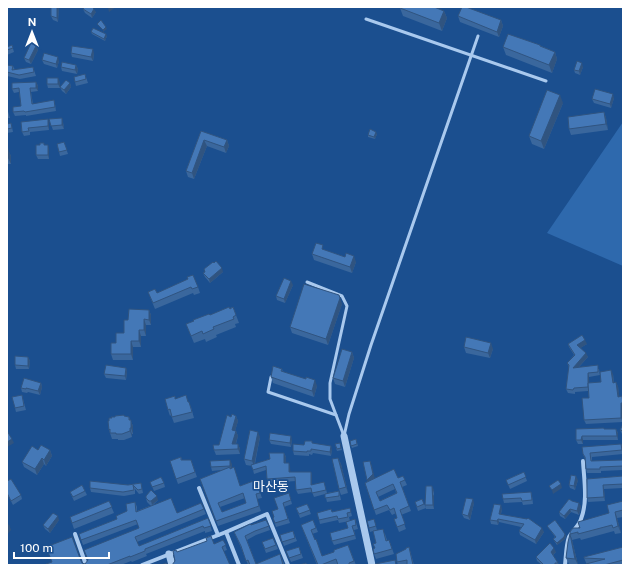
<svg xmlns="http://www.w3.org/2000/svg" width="630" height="572" font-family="'Public Sans','Noto Sans KR',sans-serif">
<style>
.green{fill:#2e69ad}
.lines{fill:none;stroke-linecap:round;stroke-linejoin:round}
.service{stroke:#a9c9ee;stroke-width:3}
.minor{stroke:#a9c9ee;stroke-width:4}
.tertiary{stroke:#a9c9ee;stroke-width:7}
.wall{fill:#3a679d;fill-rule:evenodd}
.shaded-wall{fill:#305480}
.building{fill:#4478b7;stroke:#305480;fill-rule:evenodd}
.labels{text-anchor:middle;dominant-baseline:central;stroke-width:3.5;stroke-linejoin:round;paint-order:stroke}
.quarter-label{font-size:13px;fill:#fff;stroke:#1b4f8f}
</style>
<rect width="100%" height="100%" fill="#1b4f8f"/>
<path class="green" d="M623,122V266L547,233Z"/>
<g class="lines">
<g class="service">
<path d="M366,19L546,81"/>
<path d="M307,282L342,296L347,306L330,383V399L336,415"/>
<path d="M271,377L268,392L336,415L344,436"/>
<path d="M344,436L349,414L371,345L478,36"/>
</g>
<g class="minor">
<path d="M199,488L218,535"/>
<path d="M226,532L239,565"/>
<path d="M75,534L86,565"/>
<path d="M142,565L226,532L267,514L288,565"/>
<path d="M565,565C566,556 566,545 569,537C572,531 579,526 581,519C588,501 584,480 583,461"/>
</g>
<g class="tertiary">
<path d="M344,436L372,565"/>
<path d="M169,554L172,565"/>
</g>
</g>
<g class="wall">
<path d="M59,7L58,22L53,20L51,16Z"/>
<path d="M400,8L444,11L447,18L442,31L403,16Z"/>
<path d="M83,9L96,12L92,18L85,13Z"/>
<path d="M458,16L501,20L503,26L499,37L460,22Z"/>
<path d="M91,32L107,36L105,41L92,34Z"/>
<path d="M12,45L14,52L7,55V47Z"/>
<path d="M540,45L541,46L555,52L557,59L552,73L506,55L503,47Z"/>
<path d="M36,46L38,50L31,64L26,62L24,58Z"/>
<path d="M71,53H94L93,61L72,57Z"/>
<path d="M42,60L59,61L57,68L44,64Z"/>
<path d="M7,65L13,66L15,70L33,67L36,76L20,79L7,76Z"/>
<path d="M76,65L78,69L77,74L62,71L61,67Z"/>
<path d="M583,67L580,75L575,73L574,70Z"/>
<path d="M85,74L88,83L76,86L75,82Z"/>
<path d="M36,82L38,86V91L31,92L33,104H55L56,111L26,116V115L15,116L13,112L21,106L19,92L14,93L12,89Z"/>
<path d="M60,82V88H48L47,84Z"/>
<path d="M70,83L71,87L66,94L62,91L60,87Z"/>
<path d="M614,98L611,108L594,103L592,99Z"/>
<path d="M563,103L544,149L532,144L529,136Z"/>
<path d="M7,108L10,118H7Z"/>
<path d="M604,112L606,118L608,130L571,135L569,129Z"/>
<path d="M49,119L63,122L64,129L53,130Z"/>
<path d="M21,122L49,123V130L30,132V135L24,136L22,132Z"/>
<path d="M7,124L12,127L13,132L7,133Z"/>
<path d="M201,131L227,140L229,146L226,153L207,146L194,179L188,177L186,171Z"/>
<path d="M377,134L375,139L368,137V135Z"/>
<path d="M64,142L68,154L60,156L57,144Z"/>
<path d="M45,145L49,149V159H38L36,155Z"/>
<path d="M7,149L11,156V164H7Z"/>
<path d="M325,250L345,257L356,262L352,273L314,260L312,254Z"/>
<path d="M223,272L210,283L205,277L203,273Z"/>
<path d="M188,279L198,287L200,293L194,295L193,293L155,309L148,292L157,293Z"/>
<path d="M293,285L285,303L277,300L276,296Z"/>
<path d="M342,304L328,345L292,333L290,327Z"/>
<path d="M233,307L239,323L235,324L236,327L216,335L217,337L206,342L205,339L194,343L186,324L210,315Z"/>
<path d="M149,310L151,315V325H146V336H141V347H133V360H113L111,354L116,343L124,333L128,320Z"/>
<path d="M568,344H587L580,348L588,357L579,367L599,369L600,375L589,377V383L601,382L613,374L614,383L618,386L619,397L622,396L623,398V422L586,424L584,420L589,398L588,391L575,392V394L568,393L566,389L569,367L567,363L574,355L569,347Z"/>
<path d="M464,347L493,349L490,358L466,353Z"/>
<path d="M352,352L354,358L345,387L335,384L333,378Z"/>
<path d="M28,357L30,361L29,369H16L15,365Z"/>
<path d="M126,368L127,372L126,380L106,378L104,374Z"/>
<path d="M282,369L283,372L317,386L314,397L273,383L271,377Z"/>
<path d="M41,383L42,387L40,395L28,392L27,393L22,392L21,388Z"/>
<path d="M23,399L26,410L16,412L15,408Z"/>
<path d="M175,399L188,402L191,407L194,418L174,423L171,415L170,416L168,410Z"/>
<path d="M124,416L129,417L133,426V434H132V437L124,440H118V439H112L109,430V421Z"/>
<path d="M236,416L238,421L235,431H236L238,436L236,444H238L240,449V454L216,455L214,450L219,445L231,417Z"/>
<path d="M623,424V434H622L620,430Z"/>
<path d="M576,429H616L618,433V440H583V444H578L576,440Z"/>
<path d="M260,437L255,464L270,459L284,453L286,457V463L290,467V472H311L312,476V485L324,482L327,493L339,491L341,500L327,502L325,494L314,497L312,492L298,494L296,490V481L268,483L267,479L266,470L254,474L252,466L246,465L244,459Z"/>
<path d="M356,439L358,446L352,448L351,446Z"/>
<path d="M269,440H292L291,447L271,444Z"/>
<path d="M312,441V443L332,450L331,456L313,453L312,455L309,454V456L294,455L293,451Z"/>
<path d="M340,443L342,450L337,451L335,444Z"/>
<path d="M621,444L623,448V454L592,457V461L623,460V470L601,471V473H587L586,469L585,459L583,454Z"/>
<path d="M38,450H50L52,456L46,466L44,464L37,475L24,467L22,462Z"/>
<path d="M181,457L182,460H191L197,477L178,484L170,461Z"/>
<path d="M338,458L341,464L348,493L341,495L339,489Z"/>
<path d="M370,461L374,478H398L403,476L407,485L402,487L411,511L401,515L406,529L399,532L394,519L397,518L396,513L392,515L389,510L376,515L365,483L368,481ZM395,489L396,493L380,501L378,497Z"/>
<path d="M232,464V468L240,486L256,480L262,498L257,499L261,511L218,526L200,479L222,470L212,471L211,467ZM245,498L246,503L222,512L220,507Z"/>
<path d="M524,472L527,481L510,489L506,480Z"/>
<path d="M623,476V488L604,489L605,501L588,502L587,498V479Z"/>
<path d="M578,480L575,490L570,488L569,485Z"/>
<path d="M7,481L21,495L22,499L13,505L7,494Z"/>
<path d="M150,482L164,483L165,487L154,491Z"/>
<path d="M141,483L143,493L139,494L135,489V494L124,496L91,492L90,488L128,485Z"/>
<path d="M434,490V509H426L425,505Z"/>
<path d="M85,491L87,495L74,501L70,492Z"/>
<path d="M531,492L532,496L533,504L523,505L522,502L504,503L503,499Z"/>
<path d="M289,493L292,504L284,507L290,523L276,527L273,518L274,517L278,509Z"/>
<path d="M146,498L158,500L153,505L177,513L201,503L206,514L137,542L139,546L208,518L212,531L205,533V531L146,554L147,556L132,562L131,561L121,565H47L81,561L82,563L85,564L139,528L138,524L83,545L79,534L117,519L127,511L135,502L137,507V511L152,505H150L147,502Z"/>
<path d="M422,499L426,508L418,511L415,502Z"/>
<path d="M109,501L114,513L74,529L70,517Z"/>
<path d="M572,501L581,506L579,515L571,512L565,519L560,516L559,512Z"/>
<path d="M623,501V517L617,518L621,533L615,534L614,531L581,540L580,538L572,540L570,534L580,528L609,513Z"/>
<path d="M474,503L470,520L464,518L462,514Z"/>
<path d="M307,504L311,514L300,518L296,508Z"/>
<path d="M350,508L352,516L349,517L350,521L339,523L338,520L320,524L319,520L332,512Z"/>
<path d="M502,509L501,514L544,532L536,544L520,535L519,531L521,527L499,522L498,525L491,524L490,520Z"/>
<path d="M355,519L358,529L354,530L356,539L334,545L332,541L348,528Z"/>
<path d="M59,520L50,533L45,529L43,525Z"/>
<path d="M266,520L270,530L256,535L247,540L256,564L280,554L284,564H249L248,565L242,550L234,532Z"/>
<path d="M313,520L318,532L312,534L322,556L334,552L348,545L356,565H338V564L334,565H317L301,525Z"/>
<path d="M375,523L377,530L385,534L387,540H389L394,554L376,559L374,554L375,548L376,543L373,531L370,532L369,528Z"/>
<path d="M547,526L566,536L565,539L557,545L553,539L555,537L548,527Z"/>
<path d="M293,531L297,541L284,546L280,535Z"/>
<path d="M570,534L572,540L578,565L569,564L566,558Z"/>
<path d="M273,538L278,549L266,553L262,542Z"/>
<path d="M223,540L227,550L224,551L175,561L177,552L214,544Z"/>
<path d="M299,547L303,558L291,562L286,551Z"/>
<path d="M409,547L414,565H398L397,562Z"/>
<path d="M623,547V565H587L584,558Z"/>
<path d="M556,552L553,555L558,563L559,565H542L537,561L536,557Z"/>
</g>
<g class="shaded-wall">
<path d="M57,7H59L58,22L57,18Z"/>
<path d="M109,7H116L109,12L108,8Z"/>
<path d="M94,9L96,12L92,18L91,14Z"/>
<path d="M444,11L447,18L442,31L439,23Z"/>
<path d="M501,20L503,26L499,37L497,32Z"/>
<path d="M106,27L107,29L103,32V30Z"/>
<path d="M106,34L107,36L105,41L104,39Z"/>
<path d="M36,46L38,50L31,64L29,60Z"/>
<path d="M93,49L94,53L93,61L91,57Z"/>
<path d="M555,52L557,59L552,73L549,65Z"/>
<path d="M58,57L59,61L57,68L56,64Z"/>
<path d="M582,63L583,67L580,75L579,71Z"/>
<path d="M76,65L78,69L77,74L75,70Z"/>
<path d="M58,78L60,82V88L58,84Z"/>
<path d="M36,82L38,86V91L36,88Z"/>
<path d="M70,83L71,87L66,94L64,90Z"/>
<path d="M613,94L614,98L611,108L610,104Z"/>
<path d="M560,95L563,103L544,149L541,141Z"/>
<path d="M604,112L606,118L608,130L606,124Z"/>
<path d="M62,118L63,122L64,129L62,125Z"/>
<path d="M48,119L49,123V130L48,126Z"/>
<path d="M376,132L377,134L375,139L374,137Z"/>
<path d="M204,140L207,146L194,179L192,173Z"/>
<path d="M227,140L229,146L226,153L224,147Z"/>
<path d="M48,145L49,149V159L48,155Z"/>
<path d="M8,149L11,156V164L8,158Z"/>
<path d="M354,256L356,262L352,273L350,267Z"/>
<path d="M222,268L223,272L210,283L209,279Z"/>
<path d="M291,281L293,285L285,303L284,299Z"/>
<path d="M340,298L342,304L328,345L326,339Z"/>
<path d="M149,310L151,315V325L149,320Z"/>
<path d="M144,319L146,325V336L144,330Z"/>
<path d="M139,330L141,336V347L139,341Z"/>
<path d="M585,340L587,344L579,349L577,345Z"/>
<path d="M131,341L133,347V360L131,354Z"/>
<path d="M491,343L493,349L490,358L488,353Z"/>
<path d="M352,352L354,358L345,387L343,381Z"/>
<path d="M586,353L588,357L574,372L573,368Z"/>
<path d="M28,357L30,361L29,369L28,366Z"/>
<path d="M126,368L127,372L126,380L125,376Z"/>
<path d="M611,370L613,374L614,387L613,383Z"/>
<path d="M588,373L589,377L590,391L588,387Z"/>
<path d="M315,380L317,386L314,397L312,391Z"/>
<path d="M616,382L618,386L620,401L618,397Z"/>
<path d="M41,383L42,387L40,395L38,391Z"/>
<path d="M621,403L623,407V422L621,418Z"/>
<path d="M236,416L238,421L234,435L232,430Z"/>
<path d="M129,417L133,426V434L131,428Z"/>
<path d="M130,428L132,434V437L130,431Z"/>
<path d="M616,429L618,433V440L617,436Z"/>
<path d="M236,431L238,436L234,449L232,444Z"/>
<path d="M258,432L260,437L254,466L252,461Z"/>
<path d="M291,436L292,440L291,447L290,443Z"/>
<path d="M582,436L583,440V444L581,440Z"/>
<path d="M12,439L14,443L7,447V442Z"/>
<path d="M238,444L240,449V454L238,449Z"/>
<path d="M331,446L332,450L331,456L330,452Z"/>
<path d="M50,450L52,456L46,466L44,460Z"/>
<path d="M284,453L286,457V467L284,463Z"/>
<path d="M42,458L44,464L37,475L35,469Z"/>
<path d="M338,458L341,464L348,493L346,487Z"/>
<path d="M230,460L232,464V470L230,466Z"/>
<path d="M370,461L372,466L375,479L369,485L367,480Z"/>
<path d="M289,463L290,467L291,476L289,472Z"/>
<path d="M311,472L312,476V489L311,485Z"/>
<path d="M576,476L578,480L575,490L574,486Z"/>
<path d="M561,484L562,488L553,494L552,490Z"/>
<path d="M603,485L604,489L605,501L604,497Z"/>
<path d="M432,486L434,490L433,494L434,496V509L433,505Z"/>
<path d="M157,496L158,500L152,505L151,501Z"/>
<path d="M473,499L474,503L470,520L468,516Z"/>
<path d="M579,503L581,506L579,515L577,511Z"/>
<path d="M501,505L502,509L500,518L499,514Z"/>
<path d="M570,509L571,512L565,519L564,516Z"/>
<path d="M615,512L617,518L621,533L618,526Z"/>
<path d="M58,516L59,520L50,533L48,529Z"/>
<path d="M498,519L499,522L498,525L497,521Z"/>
<path d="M9,524L11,530L7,535V526Z"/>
<path d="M542,528L544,532L536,544L535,540Z"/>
<path d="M565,534L566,536L565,539L557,545V543Z"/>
<path d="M570,534L572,540L578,565L575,559Z"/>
<path d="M554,548L556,552L552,556L551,552Z"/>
</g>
<g class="building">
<path d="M51,7H57V18L51,16Z"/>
<path d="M85,7H92L94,9L91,14L83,9Z"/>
<path d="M400,7H434L444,11L439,23L400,8Z"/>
<path d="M462,7H466L501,20L497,32L458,16Z"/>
<path d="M101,20L106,27L103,30L97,24Z"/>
<path d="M93,28L106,34L104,39L91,32Z"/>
<path d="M508,34L540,45V46L555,52L549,65L503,47Z"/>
<path d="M31,43L36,46L29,60L24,58Z"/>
<path d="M12,45L13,48L7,50V47Z"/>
<path d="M72,46L93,49L91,57L71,53Z"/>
<path d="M44,53L58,57L56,64L42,60Z"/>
<path d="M577,61L582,63L579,71L574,70Z"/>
<path d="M62,62L76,65L75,70L61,67Z"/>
<path d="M7,65L13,66L12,70L33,67L34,72L19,75L7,72Z"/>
<path d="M85,74L86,79L75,82L74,77Z"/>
<rect x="47" y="78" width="11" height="6"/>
<path d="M66,80L70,83L64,90L60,87Z"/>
<path d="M36,82V88H30L32,104L54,100L55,107L25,112L24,111L13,112V107L21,106L19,88L12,89V83Z"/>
<path d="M595,89L613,94L610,104L592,99Z"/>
<path d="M547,90L560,95L541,141L529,136Z"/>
<path d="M604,112L606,124L569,129L568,117Z"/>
<path d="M62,118V125L51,126L49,119Z"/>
<path d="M48,119V126L28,128L29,131L22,132L21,122Z"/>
<path d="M11,123L12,128L7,129V124Z"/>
<path d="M370,129L376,132L374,137L368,135Z"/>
<path d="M201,131L227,140L224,147L204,140L192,173L186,171Z"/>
<path d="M64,142L67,150L59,152L57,144Z"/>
<path d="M40,143H44V145H48V155H36V145H40Z"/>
<rect x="7" y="149" width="1" height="9"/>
<path d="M316,243L323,245L322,249L345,257L346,253L354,256L350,267L312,254Z"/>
<path d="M216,261L222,268L209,279L203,273L205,272L204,269L213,262L214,263Z"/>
<path d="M193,275L198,287L192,289L191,287L153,303L148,292L155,289L157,293L188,279L187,277Z"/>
<path d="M284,278L291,281L284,299L276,296Z"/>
<path d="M304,284L339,295L340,298L326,339L290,327Z"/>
<path d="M229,307L230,309L233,307L236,315L233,317L234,319L213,327L214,329L203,334L202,331L191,336L186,324L194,321L193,320L209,314L210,315Z"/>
<path d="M129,309L149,310V320L144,319V330H139V341H131V354H111V343H116V333H124V320H128Z"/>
<path d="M582,335L585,340L577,345L586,353L573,368L598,365V372L588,373V387L574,388L573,390L566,389L569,365L567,363L575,355L568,344Z"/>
<path d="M466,337L491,343L488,353L464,347Z"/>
<path d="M342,349L352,352L343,381L333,378Z"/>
<path d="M15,356L28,357V366L15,365Z"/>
<path d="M106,365L126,368L125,376L104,374Z"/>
<path d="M273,366L282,369L281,371L306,379V377L315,380L312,391L271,377Z"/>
<path d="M611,370L613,383L616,382L618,397L622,396L623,403H621V418L584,420L582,398H589L588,383L601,382L600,372Z"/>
<path d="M24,378L41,383L38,391L26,388V389L21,388Z"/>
<path d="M22,395L24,406L15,408L12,397Z"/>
<path d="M186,395L188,402H189L192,412L172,417L170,409L168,410L165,399L175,396V399Z"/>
<path d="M232,414L236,416L232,430L236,431L232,444H238V449L214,450L213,445H219L227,415L231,417Z"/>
<path d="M124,415V416L129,417V420H131V428H130V431L122,434H116V433H110V429L109,430L108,421H109V418H112L111,417H115V416Z"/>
<path d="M623,424V431L620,430Z"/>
<path d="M604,428V429H616L617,436H582L581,440H576V429Z"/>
<path d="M250,430L258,432L252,461L244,459Z"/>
<path d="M7,431L12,439L7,442Z"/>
<path d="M270,433L291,436L290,443L269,440Z"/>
<path d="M356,439L357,444L351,446L350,441Z"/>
<path d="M305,441H312V443L331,446L330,452L311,449V451H307V452L293,451V444L304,445Z"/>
<path d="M340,443L341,448L337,449L335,444Z"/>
<path d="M621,444L622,450L590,453L591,461L623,460V466L600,467V469H586L585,457L583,454L582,447Z"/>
<path d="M41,445L50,450L44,460L42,458L35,469L22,462L32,446L38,450Z"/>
<path d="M269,453H284V463H289V472H311V485L324,482L326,490L312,493L311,488L296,490L295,477L267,479L266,466L253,470L251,465L270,459Z"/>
<path d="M181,457V460H191L195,472L176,479L170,461Z"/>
<path d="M338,458L346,487L339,489L332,459Z"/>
<path d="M230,460V466L211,467L210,461Z"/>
<path d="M370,461L373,474L367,480L363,462Z"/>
<path d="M230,467V469L234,467L240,486L256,480L260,493L256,494L259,506L216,521L200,479ZM243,493L246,503L222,512L218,503Z"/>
<path d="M394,469L398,478L403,476L405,480L400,482L409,506L400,510L405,524L397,527L394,519L397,518L394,508L390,510L387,505L374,510L365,483ZM393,484L397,493L380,501L376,492Z"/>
<path d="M524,472L526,477L508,485L506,480Z"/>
<path d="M571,475L576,476L574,486L569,485Z"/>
<path d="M623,476V484L603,485L604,497L587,498V479Z"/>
<path d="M161,477L164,483L152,487L150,482Z"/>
<path d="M11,479L21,495L11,501L7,493V481Z"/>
<path d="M558,480L561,484L552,490L549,486Z"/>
<path d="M90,481L128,485L141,483L142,489L138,490L133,485L134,490L123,492L90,488Z"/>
<path d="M82,485L85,491L73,497L70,492Z"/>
<path d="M426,486H432L433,505H425Z"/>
<path d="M151,490L157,496L151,501H149L146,498V496Z"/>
<path d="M339,491V496L325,498V494Z"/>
<path d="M531,492L532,500L522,501L521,498L503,499L502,494Z"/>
<path d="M289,493L291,500L283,503L288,519L275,523L273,518L274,517L272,511L278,509L274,498Z"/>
<path d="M171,498L177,513L201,503L204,509L135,537L139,546L208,518L211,526L204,528L203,526L145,549V551L130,557V556L107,565H47L46,564L52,562L46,547L72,537L81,561L82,563L85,564L88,560L84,550L139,528L136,520L81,540L79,534L117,519L116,516L127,511L126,504L135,502L136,512Z"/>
<path d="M466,498L473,499L468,516L462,514Z"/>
<path d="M422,499L424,504L417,507L415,502Z"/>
<path d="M569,499L572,501L579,503L577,511L570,509L564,516L559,512Z"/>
<path d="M109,501L112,507L72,523L70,517Z"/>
<path d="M623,501V510L615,512L618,526L613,528L612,525L578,534V532L570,534V532L573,528H580L578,522L609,513L607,505Z"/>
<path d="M307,504L310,510L299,514L296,508Z"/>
<path d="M494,504L501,505L499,514L527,519L528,518L542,528L535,540L519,531L524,524L498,519L497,521L490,520Z"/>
<path d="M350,508L351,512L347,513L348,517L338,519L337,516L319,520L317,513L331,509L332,512Z"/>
<path d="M53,513L58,516L48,529L43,525Z"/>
<path d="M355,519L356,525L352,526L355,535L332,541L330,533L348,528L346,522Z"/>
<path d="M374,519L376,526L369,528L367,521Z"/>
<path d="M266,520L269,526L255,531L245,536L256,564L280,554L283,565H250L248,560L246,561L241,546L234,532L250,524L251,525Z"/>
<path d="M313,520L316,528L311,530L315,540L316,539L322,556L334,552V550L348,545L354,561L349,563V565H338L336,559L321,565H318L301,525Z"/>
<path d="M555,520L565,534L564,537L557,543L553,539L556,537L547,526Z"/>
<path d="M383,529L386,541L389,540L392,549L374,554L373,549L375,548L373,544L376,543L373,531Z"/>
<path d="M293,531L295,538L282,542L280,535Z"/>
<path d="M570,534L575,559L566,558L568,542Z"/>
<path d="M211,536L214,544L223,540L226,545L222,547L230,565H172L175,561L173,551L176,550L177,552L188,548L207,541L206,538Z"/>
<path d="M273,538L276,545L265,549L262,542Z"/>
<path d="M550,543L554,548L551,552L558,563H555V565H544L536,557Z"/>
<path d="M299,547L301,554L289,558L286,551Z"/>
<path d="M409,547L413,565H414H407V560L397,562L396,554L406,549V548Z"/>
<path d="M623,547V560L604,565H587L586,564L605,559L584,558V557Z"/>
<path d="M395,560L396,565H375V564Z"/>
<path d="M166,563L169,565H161Z"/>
<path d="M306,563L307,565H299Z"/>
</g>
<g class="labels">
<g class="quarter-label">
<text x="271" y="486">마산동</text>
</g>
</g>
<rect width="630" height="572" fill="none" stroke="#ffffff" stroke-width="16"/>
<g transform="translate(32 32)" stroke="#1b4f8f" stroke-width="3" paint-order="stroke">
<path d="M0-3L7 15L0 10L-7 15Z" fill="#ffffff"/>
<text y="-6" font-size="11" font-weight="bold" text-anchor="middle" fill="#ffffff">N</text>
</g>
<path d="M14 552v6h95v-6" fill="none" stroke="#ffffff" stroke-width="2"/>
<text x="20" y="552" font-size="12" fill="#ffffff" stroke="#1b4f8f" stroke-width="3" paint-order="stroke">100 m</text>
</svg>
